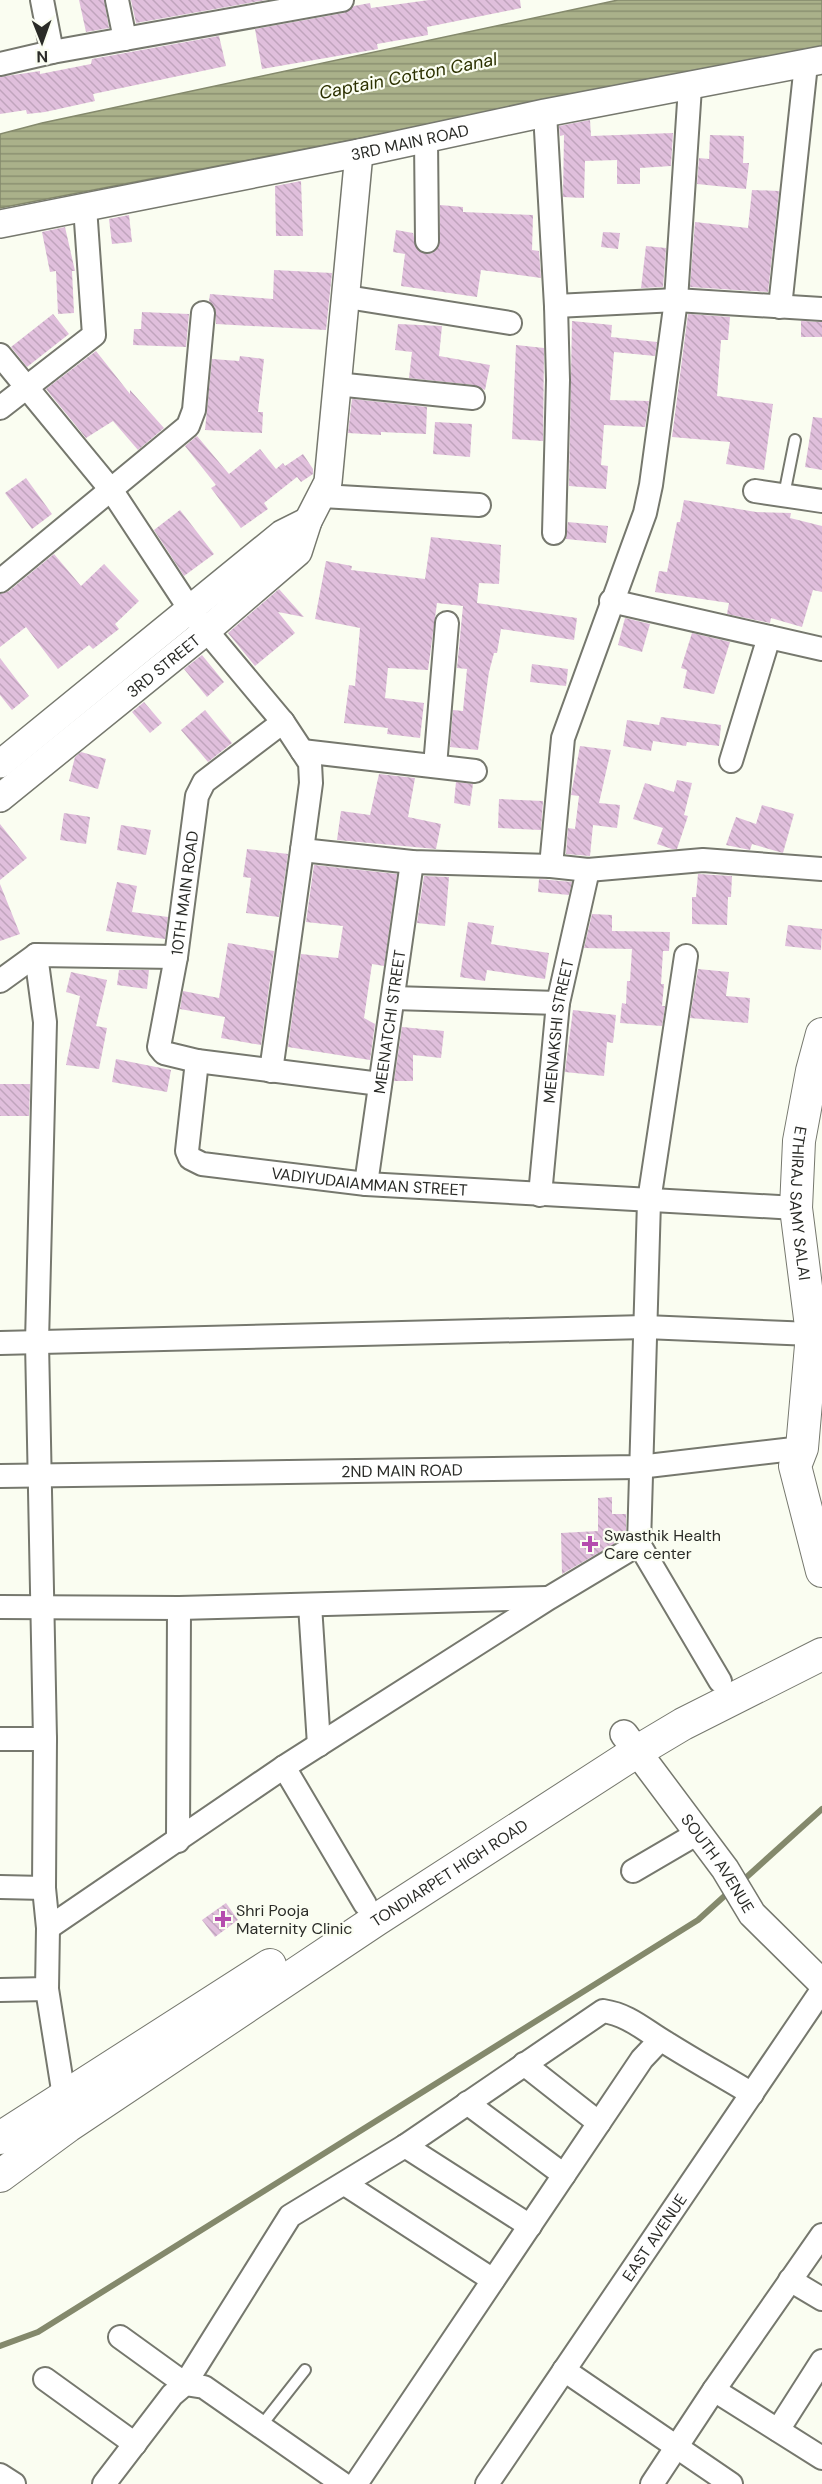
<svg xmlns="http://www.w3.org/2000/svg" width="822" height="2484" font-family="'DM Sans',sans-serif">
<style>
.water{fill:url(#water-rules);stroke:#84896c;stroke-width:1.5}
.lines{fill:none;stroke-linecap:round;stroke-linejoin:round}
.stream{stroke:#84896c;stroke-width:6}
.building{fill:url(#building-back-hatch)}
.service-casing{stroke:#76786e;stroke-width:14}
.minor-casing{stroke:#76786e;stroke-width:26}
.tertiary-casing{stroke:#76786e;stroke-width:30}
.secondary-casing{stroke:#76786e;stroke-width:34}
.service{stroke:#fff;stroke-width:10}
.minor{stroke:#fff;stroke-width:22}
.tertiary{stroke:#fff;stroke-width:27}
.secondary{stroke:#fff;stroke-width:32}
.poi-dot{fill:#b54cae;stroke:#fafdf1;stroke-width:2}
.labels{text-anchor:middle;dominant-baseline:central;stroke-width:4.5;stroke-linejoin:round;paint-order:stroke}
.street-label{font-size:16px;fill:#2a2b27;stroke:#fafdf1}
.poi-label{font-size:16px;fill:#2a2b27;stroke:#fafdf1;text-anchor:start}
.water-label{font-size:18px;font-style:italic;fill:#2c3101;stroke:#fafdf1}
</style>
<defs>
<pattern id="water-rules" width="6" height="5" patternUnits="userSpaceOnUse" patternTransform="scale(1.5)"><rect width="6" height="5" fill="#aab18a"/><path d="M0 2.5h6" fill="none" stroke="#8b9071"/></pattern>
<pattern id="building-back-hatch" width="6" height="6" patternUnits="userSpaceOnUse" patternTransform="scale(1.5)"><rect width="6" height="6" fill="#e0bfdc"/><path d="M-1 5l2 2M0 0l6 6M5-1l2 2" fill="none" stroke="#c0a4bd"/></pattern>
</defs>
<rect width="100%" height="100%" fill="#fafdf1"/>
<path class="water" d="M618,0H822V49L0,208V134L42,123Z"/>
<g class="lines">
<g class="stream">
<path d="M740,1883L822,1809"/>
<path d="M0,2346L38,2332L698,1920L730,1891"/>
</g>
</g>
<g class="building">
<path d="M79,0H104L109,28L86,32Z"/>
<path d="M131,0H266L136,23Z"/>
<path d="M429,0H520L521,8L427,27L428,35L377,44L378,49L262,69L255,29L344,13L354,6L370,3L371,8Z"/>
<path d="M219,36L226,66L93,94L95,101L45,112L27,114L26,110L0,114V77L40,71V74L91,64L92,59Z"/>
<path d="M590,120L591,136L673,133L671,166L640,168V184H617V160L585,161L584,198L563,197L564,135L560,136L559,126Z"/>
<path d="M710,135L744,136L743,163H749L746,189L697,184L699,158L709,159Z"/>
<path d="M301,181L303,236H276L275,186Z"/>
<path d="M752,190L779,191L768,292L690,287L695,222L748,228Z"/>
<path d="M440,205L463,207V212L533,215L532,250L539,251L541,278L481,270L477,297L401,286L405,254L393,252L396,230L413,233L416,248L427,254L433,253L440,241Z"/>
<path d="M129,215L132,242L112,244L109,219Z"/>
<path d="M65,227L75,271H72L74,313L58,314L56,271L50,272L42,232Z"/>
<path d="M603,232L620,233L618,249L601,247Z"/>
<path d="M646,246L666,248L663,287L641,288Z"/>
<path d="M274,270L332,273L326,330L216,324L215,308L209,301L210,294L273,299Z"/>
<path d="M142,312L189,314L186,347L133,345L134,329H141Z"/>
<path d="M53,314L69,334L27,367L11,347Z"/>
<path d="M688,314L730,317L728,340H721L717,396L773,404L764,470L726,464L730,442L672,437Z"/>
<path d="M572,321L612,325L611,337L657,342L655,356L614,352L610,400L649,401L645,427L604,425L601,465L608,466L606,489L569,486Z"/>
<path d="M801,321L822,322V337H801Z"/>
<path d="M398,324L442,326L439,356L490,365L485,390L474,385L409,378L412,352L395,350Z"/>
<path d="M516,345L544,348L543,441L512,439Z"/>
<path d="M96,351L130,394V390L164,428L138,450L113,421L86,438L46,389Z"/>
<path d="M240,356L264,359L258,412H263L262,433L205,430L212,359L239,361Z"/>
<path d="M352,399L427,407L426,434L381,432V435L348,433Z"/>
<path d="M813,417L822,418V470L805,467Z"/>
<path d="M435,422L472,424L470,457L433,454Z"/>
<path d="M197,436L229,474L260,449L276,469L283,463L285,466L303,454L313,469V474L301,482L297,477L264,503L268,509L241,528L211,488L216,485L185,446Z"/>
<path d="M26,478L52,514L32,529L5,493Z"/>
<path d="M684,500L756,512L791,513L790,518L822,526V592L813,590L802,627L771,618L770,623L727,614L729,603L655,592L659,571L667,572L677,522H680Z"/>
<path d="M180,510L214,554L184,576L154,530Z"/>
<path d="M568,522L608,526L606,543L566,539Z"/>
<path d="M431,537L501,545L499,584L479,583L477,603L577,618L574,640L501,629L497,653H494L489,672L478,750L450,747L453,710L463,711L467,669L457,668L463,606L437,603L428,670L388,668L385,698L424,703L420,738L387,734L388,728L344,723L349,685L355,686L360,628L315,619L326,561L352,566L351,570L425,579Z"/>
<path d="M54,554L81,586L104,564L139,601L115,624L119,629L93,649L89,645L58,669L26,627L0,647V594L9,591Z"/>
<path d="M279,589L304,617L278,612L295,633L255,666L228,633Z"/>
<path d="M625,618L650,624L642,652L618,645Z"/>
<path d="M692,633L730,642L714,694L683,688L687,670L681,668Z"/>
<path d="M202,655L224,682L207,697L184,669Z"/>
<path d="M0,658L29,696L12,710L0,695Z"/>
<path d="M532,664L568,669L566,686L530,682Z"/>
<path d="M144,702L162,723L150,733L132,712Z"/>
<path d="M205,710L232,743L208,762L181,730Z"/>
<path d="M661,717L721,725L719,746L687,742L686,746L653,741L651,751L623,746L627,720L659,725Z"/>
<path d="M580,746L611,750L599,803L620,805L617,828L593,825L590,856L566,854L568,828L575,829L579,796L571,795Z"/>
<path d="M81,752L106,759L98,789L69,781L75,757Z"/>
<path d="M379,774L415,778L408,817L441,824L436,849L337,840L341,811L370,815Z"/>
<path d="M677,780L692,783L684,815L688,816L677,849H672L657,844L663,828L633,819L645,783L674,792Z"/>
<path d="M456,782L473,784L470,806L454,803Z"/>
<path d="M499,799L543,801L541,830L498,828Z"/>
<path d="M762,805L794,814L783,853L752,844L750,850L726,845L736,817L756,824Z"/>
<path d="M64,813L90,817L86,844L60,840Z"/>
<path d="M0,824L27,858L0,880Z"/>
<path d="M121,825L151,830L146,855L117,850Z"/>
<path d="M247,849L288,854L279,917L246,913L251,878L243,877Z"/>
<path d="M314,865L397,874L384,966L372,964L364,1018L375,1024L370,1060L288,1047L301,954L338,958L343,926L306,922Z"/>
<path d="M698,874L732,876L731,897H728L727,925L692,924V897H696Z"/>
<path d="M424,876L449,877L445,926L417,923Z"/>
<path d="M539,879L572,882L569,895L538,892Z"/>
<path d="M117,882L137,886L132,912L168,917L165,939L106,931Z"/>
<path d="M0,884L20,934L0,941Z"/>
<path d="M592,914L612,915V931L670,932L669,951H663L661,984H664L662,1006H665L662,1026L620,1023L622,1003L626,1004L627,981H630L632,949L584,948Z"/>
<path d="M468,922L494,926L491,944L549,953L545,979L487,970L485,981L460,977Z"/>
<path d="M788,925L822,929L821,950L785,946Z"/>
<path d="M228,943L274,951L261,1045L221,1038L225,1017L180,1009L183,991L219,998Z"/>
<path d="M698,969L729,972L726,996L750,998L748,1023L690,1018Z"/>
<path d="M119,970H149L147,989L117,985Z"/>
<path d="M71,972L107,980L96,1026L107,1028L99,1069L66,1065L80,996L66,992Z"/>
<path d="M573,1010L616,1015L613,1043L607,1042L604,1076L565,1072Z"/>
<path d="M402,1027L444,1031L441,1058L413,1055V1081H394Z"/>
<path d="M116,1059L171,1070L167,1092L112,1082Z"/>
<path d="M0,1084H30L29,1116H0Z"/>
<path d="M612,1497V1514H626V1534H613L614,1544L562,1574L561,1533L598,1531V1498Z"/>
<path d="M226,1903L238,1920L215,1937L202,1920Z"/>
</g>
<g class="lines">
<defs>
<g id="service">
<path d="M784,495L795,440"/>
<path d="M261,2426L305,2370"/>
</g>
<g id="minor">
<path d="M42,0L52,52"/>
<path d="M117,0L125,39"/>
<path d="M0,64L52,52L342,0"/>
<path d="M545,113L556,306L558,380L554,533"/>
<path d="M426,139L427,241"/>
<path d="M347,297L510,323"/>
<path d="M556,306L676,300L822,309"/>
<path d="M780,307L806,64"/>
<path d="M0,355L112,491L195,617L283,722L310,763L311,783L302,850L412,862L551,866L588,870L703,860L822,869"/>
<path d="M336,384L473,398"/>
<path d="M0,408L94,335L85,207"/>
<path d="M755,491L822,501"/>
<path d="M322,496L479,505"/>
<path d="M0,581L188,426L194,410L203,313"/>
<path d="M611,601L822,649"/>
<path d="M302,751L475,771"/>
<path d="M731,761L769,637"/>
<path d="M435,766L447,623"/>
<path d="M551,866L563,738L645,513L651,485L676,300L690,87"/>
<path d="M36,955L45,1022L37,1342L45,1739L44,1888L48,1928L47,1989L66,2109"/>
<path d="M176,957L159,1047L164,1053L197,1061L380,1084"/>
<path id="s1" d="M0,981L36,955L176,957L197,796L204,782L283,722"/>
<path d="M393,998L558,1003"/>
<path id="s2" d="M197,1061L187,1151L190,1158L202,1164L366,1184L796,1208"/>
<path d="M271,1071L302,850"/>
<path id="s3" d="M366,1184L412,862"/>
<path id="s4" d="M540,1195L558,1003L588,870"/>
<path d="M0,1343L645,1327L812,1334"/>
<path id="s5" d="M0,1476L639,1467L802,1448"/>
<path d="M639,1544L720,1681"/>
<path d="M310,1605L319,1745"/>
<path d="M0,1607L179,1608L547,1598"/>
<path d="M0,1739H45"/>
<path d="M284,1767L365,1904"/>
<path d="M178,1841L179,1608"/>
<path d="M633,1871L698,1833"/>
<path d="M0,1887L44,1888"/>
<path d="M48,1928L284,1767L549,1598L639,1544L649,1201L686,956"/>
<path d="M0,1990L47,1989"/>
<path d="M524,2064L599,2123"/>
<path d="M467,2103L564,2175"/>
<path d="M405,2146L530,2226"/>
<path d="M345,2184L493,2280"/>
<path d="M790,2280L822,2299"/>
<path d="M120,2337L185,2384L290,2216L405,2146L603,2011C630,2015 645,2031 668,2044C695,2061 724,2077 752,2094"/>
<path d="M564,2370L731,2484"/>
<path d="M45,2379L135,2444"/>
<path d="M714,2390L822,2458"/>
<path d="M778,2430L822,2361"/>
<path d="M0,2475L14,2484"/>
<path d="M104,2484L172,2395L185,2384L204,2387L343,2484"/>
<path d="M356,2484L642,2059L660,2040"/>
<path id="s6" d="M487,2484L822,1990"/>
<path d="M652,2484L714,2390L822,2235"/>
</g>
<g id="tertiary">
<path id="s7" d="M0,224L359,153L545,113L822,60"/>
<path d="M0,764L282,534L308,521"/>
<path id="s8" d="M0,798L206,631L298,552L308,521L328,482L359,153"/>
<path id="s9" d="M624,1734L725,1869L752,1914L822,1983"/>
</g>
<g id="secondary">
<path id="s10" d="M822,1034L812,1071L799,1141L796,1208L812,1334L802,1448L795,1466L822,1571"/>
<path d="M0,2138L270,1965"/>
<path id="s11" d="M0,2176L68,2126L376,1920L636,1752L683,1724L822,1654"/>
</g>
</defs>
<use href="#service" class="service-casing"/>
<use href="#minor" class="minor-casing"/>
<use href="#tertiary" class="tertiary-casing"/>
<use href="#secondary" class="secondary-casing"/>
<use href="#service" class="service"/>
<use href="#minor" class="minor"/>
<use href="#tertiary" class="tertiary"/>
<use href="#secondary" class="secondary"/>
</g>
<g class="poi-dot">
<path d="M587 1535h6v6h6v6h-6v6h-6v-6h-6v-6h6z"/>
<path d="M220 1910h6v6h6v6h-6v6h-6v-6h-6v-6h6z"/>
</g>
<g class="labels">
<g class="street-label">
<text stroke="none"><textPath href="#s7" startOffset="418">3RD MAIN ROAD</textPath></text>
<text stroke="none"><textPath href="#s8" startOffset="210">3RD STREET</textPath></text>
<text stroke="none"><textPath href="#s1" startOffset="249">10TH MAIN ROAD</textPath></text>
<text stroke="none"><textPath href="#s3" startOffset="164">MEENATCHI STREET</textPath></text>
<text stroke="none"><textPath href="#s4" startOffset="165">MEENAKSHI STREET</textPath></text>
<text stroke="none"><textPath href="#s2" startOffset="280">VADIYUDAIAMMAN STREET</textPath></text>
<text stroke="none"><textPath href="#s10" startOffset="172">ETHIRAJ SAMY SALAI</textPath></text>
<text stroke="none"><textPath href="#s5" startOffset="402">2ND MAIN ROAD</textPath></text>
<text stroke="none"><textPath href="#s9" startOffset="160">SOUTH AVENUE</textPath></text>
<text stroke="none"><textPath href="#s11" startOffset="542">TONDIARPET HIGH ROAD</textPath></text>
<text stroke="none"><textPath href="#s6" startOffset="298">EAST AVENUE</textPath></text>
</g>
<g class="poi-label">
<text x="604" y="1535">Swasthik Health<tspan x="604" dy="18">Care center</tspan></text>
<text x="236" y="1910">Shri Pooja<tspan x="236" dy="18">Maternity Clinic</tspan></text>
</g>
<g class="water-label">
<text transform="translate(408 76) rotate(-11)">Captain Cotton Canal</text>
</g>
</g>
<g transform="translate(42 42) rotate(179)" stroke="#fafdf1" stroke-width="4.5" paint-order="stroke">
<path d="M0-4.5L10 22L0 15L-10 22Z" fill="#2a2b27"/>
<text y="-9" font-size="16" font-weight="bold" text-anchor="middle" fill="#2a2b27">N</text>
</g>
</svg>
